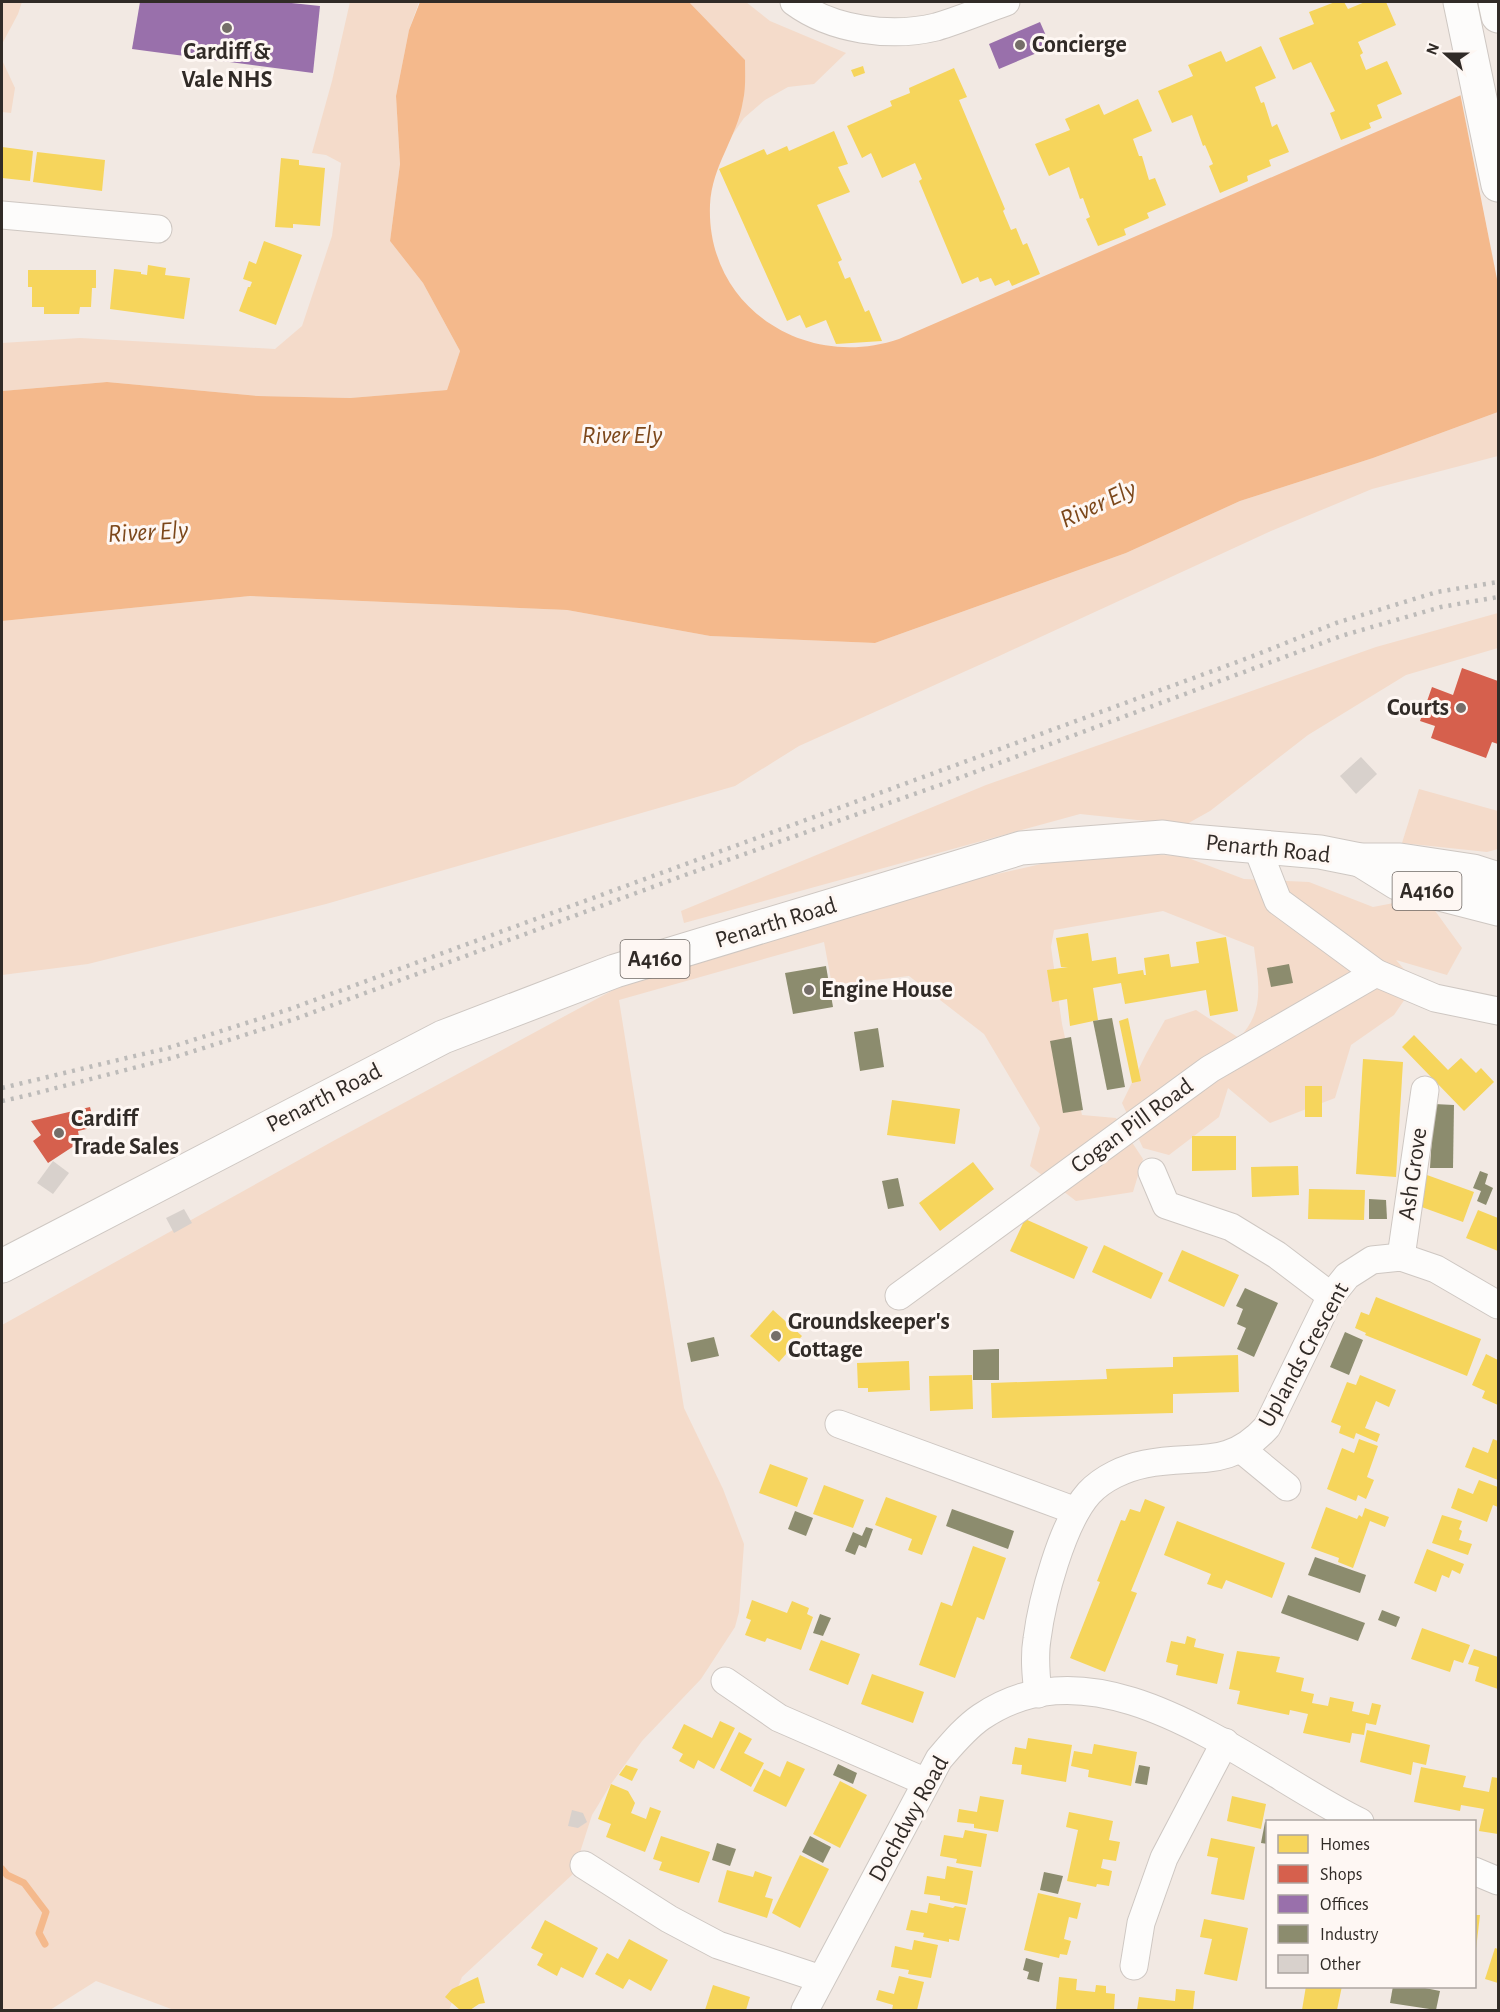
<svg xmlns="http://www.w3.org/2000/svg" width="1500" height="2012" font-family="'Alegreya Sans',sans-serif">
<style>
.green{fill:#f4dbca}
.water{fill:#f4b98c}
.pier{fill:#f2e9e3}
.homes{fill:#f6d55c}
.shops{fill:#d6604d}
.offices{fill:#9970ab}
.industry{fill:#8c8c6e}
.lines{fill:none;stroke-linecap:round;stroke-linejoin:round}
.stream{stroke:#f4b98c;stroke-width:7}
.building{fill:#d8d1cc}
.minor-casing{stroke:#cec7c2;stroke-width:29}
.primary-casing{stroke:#cec7c2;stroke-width:35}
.minor{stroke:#fdfcfb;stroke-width:27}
.primary{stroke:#fdfcfb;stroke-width:33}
.rail{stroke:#bdbbb9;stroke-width:4.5;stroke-dasharray:3 6;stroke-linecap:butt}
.poi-dot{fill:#756e69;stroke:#fef7f3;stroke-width:2}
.labels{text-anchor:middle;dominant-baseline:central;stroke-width:6;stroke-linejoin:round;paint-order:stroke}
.shield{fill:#fef7f3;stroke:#6e6864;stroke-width:1.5}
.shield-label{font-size:22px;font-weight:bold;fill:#312b27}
.poi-label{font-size:24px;font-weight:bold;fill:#312b27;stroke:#fef7f3;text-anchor:start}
.street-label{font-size:24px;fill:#312b27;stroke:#fef7f3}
.water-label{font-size:26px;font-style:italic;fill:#7c471a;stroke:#fef7f3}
</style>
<rect width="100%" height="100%" fill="#f2e9e3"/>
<g class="green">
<path d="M2,2H22L18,14L2,44Z"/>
<path d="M350,2H419L409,30L396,96L400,164L390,241L423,283L460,351L447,390L350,398L258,396L107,382L2,391V343L80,338L275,349L302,326L332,236L341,163L326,155L312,153L332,81Z"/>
<path d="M689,2H746L770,21L846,53L814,84L788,87L765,100L744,118L733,134L743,101L745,60Z"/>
<path d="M2,60L15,88L11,113L2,112Z"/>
<path d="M1498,412V456L1372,489L1271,531L997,657L799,746L735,786L326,904L88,964L2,975V621L250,596L567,610L710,636L875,643L1126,553L1240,501L1373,458Z"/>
<path d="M1498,613V648L1406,675L1308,735L1210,811L1185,825L1080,814L684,923L681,911L986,785L1376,647Z"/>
<path d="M1419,789L1498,811V849L1487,852L1402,843Z"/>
<path d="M1094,852L1183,856L1244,879L1309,882L1373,907L1425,897L1462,948L1447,975L1396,960L1416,983L1394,1015L1351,1045L1335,1098L1270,1123L1228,1088L1219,1117L1169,1155L1143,1148L1122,1103L1146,1054L1165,1020L1196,1010L1239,1038C1266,1010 1258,982 1254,947L1163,911L1054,930L1051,947L1062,1024L1082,1115L1116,1118L1143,1159L1133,1192L1076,1201L1030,1166L1040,1128L984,1034L909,976L832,985L824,942L619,1000L684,1408L723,1489L744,1544L739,1612L735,1627L701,1679L642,1741L611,1784L592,1815L573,1874L462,1977L449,2010H174L96,1981L50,2010H2V1325L335,1140L615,989L866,904Z"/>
</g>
<path class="water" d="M420,2H689L745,60C745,73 746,88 743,101C737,138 712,165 710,205C706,307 805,371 899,339L1498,79V412L1373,458L1240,501L1126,553L875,643L710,636L567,610L250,596L2,621V391L107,382L258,396L350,398L447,390L460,351L423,283L390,241L400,164L396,96L409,30Z"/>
<path class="pier" d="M1498,76V284L1460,93Z"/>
<g class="homes">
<path d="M1335,2H1344L1348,9L1365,2H1386L1396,25L1358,42L1363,53L1360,55L1366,70L1387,61L1402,94L1377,105L1382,118L1369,123L1371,128L1341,140L1330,113L1335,111L1311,62L1293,70L1279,38L1314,24L1309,12Z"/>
<path d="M1261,46L1276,78L1255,87L1261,103L1264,102L1272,127L1277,124L1289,152L1269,160L1271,166L1247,176L1248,181L1220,193L1209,166L1213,164L1205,145L1203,146L1192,115L1172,123L1158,91L1193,76L1188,65L1221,51L1226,62Z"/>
<path d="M863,66L865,73L854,77L851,70Z"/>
<path d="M954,68L967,97L959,100L1005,209L1003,211L1011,230L1016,228L1023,245L1027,243L1040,274L1012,286L1009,280L995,286L991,278L980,282L978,277L962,284L919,181L922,179L915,163L882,178L871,153L862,158L847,126L892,106L890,101L910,93L909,88Z"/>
<path d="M1138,99L1152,131L1133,139L1139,156H1142L1149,180L1155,178L1166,205L1147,213L1149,218L1124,229L1126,235L1098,246L1086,219L1090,217L1083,198L1080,199L1069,167L1049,176L1035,144L1070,130L1065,119L1099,104L1104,115Z"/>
<path d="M834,131L848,164L838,167L850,192L817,205L842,260L838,262L845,279L850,277L865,312L869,310L882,341L836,344L826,320L806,328L800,315L787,321L719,169L764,149L767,155L787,146L789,151Z"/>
<path d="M2,147L33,151L30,181L2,178Z"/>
<path d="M37,152L105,160L102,191L33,182Z"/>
<path d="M281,158L299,160V165L325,168L320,226L293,224V228L275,227Z"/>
<path d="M264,241L302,255L276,325L239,311L248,287H250L252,282L243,279L249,261L256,264Z"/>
<path d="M148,265L166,268L165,275L190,278L184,319L110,309L114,269L141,272V274L147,275Z"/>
<path d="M28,270H96V288H92L91,307H80L79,314H44V307H32V287H28Z"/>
<path d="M1088,933L1092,961L1116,957L1118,974L1143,970L1144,975H1146L1144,958L1169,954L1171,967L1199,963L1196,942L1226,937L1238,1011L1210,1016L1206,990L1125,1004L1121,983L1093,988L1098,1020L1070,1026L1067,999L1052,1002L1047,970L1068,967H1061L1056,938Z"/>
<path d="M1128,1018L1141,1081L1132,1083L1119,1021Z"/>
<path d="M1414,1035L1448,1070L1461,1058L1476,1073L1481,1068L1494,1082L1464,1111L1402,1047Z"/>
<path d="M1363,1059L1403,1062L1396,1177L1356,1174Z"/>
<rect x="1305" y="1086" width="17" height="31"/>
<path d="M892,1100L960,1109L955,1144L887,1135Z"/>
<path d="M1192,1136H1236V1170L1192,1171Z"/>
<path d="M973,1162L994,1189L940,1231L919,1203Z"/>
<path d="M1298,1166L1299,1195L1252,1197L1251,1167Z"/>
<path d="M1427,1175L1474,1192L1463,1222L1416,1205Z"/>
<path d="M1309,1189L1365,1190L1364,1220L1308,1219Z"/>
<path d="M1478,1210L1498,1218V1251L1466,1238Z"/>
<path d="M1025,1219L1088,1247L1074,1279L1010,1251Z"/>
<path d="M1104,1245L1163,1273L1151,1299L1092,1272Z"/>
<path d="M1182,1250L1239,1275L1224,1307L1168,1281Z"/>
<path d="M1376,1297L1481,1339L1467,1376L1365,1335L1366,1333L1355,1328L1361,1312L1369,1315Z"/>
<path d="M773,1310L802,1336L779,1362L750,1336Z"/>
<path d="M1486,1354L1498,1360V1405L1482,1398L1485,1391L1472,1385Z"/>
<path d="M1238,1355L1239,1392L1173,1394V1413L992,1418L991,1383L1107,1379L1106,1369L1173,1367V1357Z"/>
<path d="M909,1361L910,1390L868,1392V1388H858L857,1363Z"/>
<path d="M972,1375L973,1409L930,1411L929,1376Z"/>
<path d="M1360,1375L1396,1390L1389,1407L1376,1401L1365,1428L1380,1434L1377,1442L1356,1433L1354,1439L1339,1433L1341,1426L1331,1422L1347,1382L1356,1385Z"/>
<path d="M1359,1439L1378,1446L1367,1477L1374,1480L1366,1499L1358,1495L1356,1501L1327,1489L1342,1448L1354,1453Z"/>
<path d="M1493,1439L1498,1441V1480L1465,1467L1473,1447L1488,1453Z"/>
<path d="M770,1464L808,1478L797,1507L759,1493Z"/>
<path d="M1479,1480L1498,1487V1507L1493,1505L1487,1522L1451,1508L1458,1488L1473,1494Z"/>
<path d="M824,1485L864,1500L853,1528L813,1514Z"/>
<path d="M886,1497L937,1516L922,1555L908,1550L912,1539L875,1525Z"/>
<path d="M1145,1499L1165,1507L1131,1591L1137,1593L1105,1672L1070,1658L1100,1582L1097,1581L1121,1520L1125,1521L1130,1509L1140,1512Z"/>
<path d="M1326,1507L1357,1519L1359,1515L1362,1517L1365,1508L1389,1517L1385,1527L1370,1521L1353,1568L1338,1562L1339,1558L1311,1548Z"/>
<path d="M1442,1515L1462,1521L1459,1529L1462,1531L1459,1540L1472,1544L1468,1555L1432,1543Z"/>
<path d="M1177,1521L1285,1563L1272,1598L1226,1580L1222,1589L1207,1584L1211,1574L1164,1555Z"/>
<path d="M973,1546L1006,1558L984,1620L977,1617L955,1678L919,1665L941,1602L952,1606Z"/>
<path d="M1427,1549L1464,1564L1460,1574L1452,1570L1449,1578L1442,1575L1436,1592L1414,1583Z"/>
<path d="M752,1600L787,1613L792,1601L809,1608L807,1614L813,1617L801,1650L767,1638L765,1642L745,1635L751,1620L746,1618Z"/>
<path d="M1422,1628L1470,1645L1463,1663L1454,1660L1450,1672L1411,1659Z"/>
<path d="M1187,1636L1196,1639L1194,1647L1224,1654L1217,1684L1176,1675L1178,1665L1166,1662L1171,1641L1185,1644Z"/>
<path d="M821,1640L860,1654L848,1685L809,1670Z"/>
<path d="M1474,1649L1498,1657V1689L1475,1681L1479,1667L1468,1664Z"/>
<path d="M1237,1651L1280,1657L1276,1672L1304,1678L1301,1691L1314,1694L1312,1703L1328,1706L1330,1697L1354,1702L1352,1711L1369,1715L1372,1703L1381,1705L1376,1725L1366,1723L1364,1735L1352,1733L1350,1743L1303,1733L1308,1714L1290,1710L1289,1715L1237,1704L1240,1691L1229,1689Z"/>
<path d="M872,1674L924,1692L913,1723L861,1704Z"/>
<path d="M720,1721L735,1728L714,1769L698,1760L694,1769L679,1761L683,1754L672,1748L684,1724L712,1738Z"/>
<path d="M1367,1730L1430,1745L1426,1765L1413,1762L1411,1775L1360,1762Z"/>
<path d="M739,1732L752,1739L744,1753L764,1763L751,1787L720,1770Z"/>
<path d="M1028,1738L1072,1745L1066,1782L1021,1774L1022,1765L1012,1764L1015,1747L1026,1749Z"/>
<path d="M1094,1744L1137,1752L1131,1786L1088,1777L1089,1770L1071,1766L1074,1751L1092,1754Z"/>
<path d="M787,1761L805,1769L786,1807L753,1791L764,1769L780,1777Z"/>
<path d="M626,1765L638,1769L632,1781L619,1775Z"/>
<path d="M1421,1767L1466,1776L1463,1787L1489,1792L1492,1777L1498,1778V1834L1479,1831L1484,1809L1461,1805L1460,1811L1414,1802Z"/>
<path d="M840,1781L867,1795L840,1848L813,1834Z"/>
<path d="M611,1784L628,1791L635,1803L631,1813L646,1819L650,1807L661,1811L645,1852L606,1837L611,1824L598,1819Z"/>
<path d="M980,1796L1004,1800L998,1832L974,1828V1824L957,1822L959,1809L977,1812Z"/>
<path d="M1232,1796L1266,1804L1261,1829L1227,1821Z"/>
<path d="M1069,1812L1113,1821L1109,1840L1120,1842L1116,1861L1103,1859L1101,1868L1112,1871L1109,1886L1097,1884L1096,1887L1067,1881L1078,1830L1066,1827Z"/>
<path d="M965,1830L987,1834L981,1867L956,1863L957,1859L940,1856L944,1835L963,1838Z"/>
<path d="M661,1836L710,1852L699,1883L659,1870L662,1862L653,1859Z"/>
<path d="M1211,1838L1255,1847L1244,1900L1211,1894L1218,1858L1207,1856Z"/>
<path d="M800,1855L829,1869L800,1928L772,1913Z"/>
<path d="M947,1866L973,1871L967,1905L940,1900V1896L924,1894L927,1876L945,1879Z"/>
<path d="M727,1870L753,1877L755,1871L772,1877L765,1897L773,1899L767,1918L718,1902Z"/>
<path d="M1038,1893L1081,1903L1077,1919L1069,1917L1064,1939L1071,1941L1067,1955L1060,1954L1059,1958L1024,1950Z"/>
<path d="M929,1903L953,1908L955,1906L966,1908L959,1941L949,1939V1942L923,1937L924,1933L906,1930L911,1910L927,1913Z"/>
<path d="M1474,1915H1480L1476,1949H1474Z"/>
<path d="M1204,1919L1248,1928L1237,1981L1204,1974L1212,1939L1200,1937Z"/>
<path d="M545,1920L598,1948L583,1978L561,1967L557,1976L537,1965L543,1954L531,1948Z"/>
<path d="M629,1939L668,1960L651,1991L629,1979L623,1989L595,1974L607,1953L618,1959Z"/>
<path d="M914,1940L938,1945L931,1978L908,1974L909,1970L891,1967L895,1946L912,1950Z"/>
<path d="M1495,1948L1498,1949V1983L1485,1979Z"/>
<path d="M899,1976L924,1982L917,2010H892L893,2005L876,2000L879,1990L894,1994Z"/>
<path d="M478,1977L485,2003L479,2004L470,2010H460L445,1997L452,1989Z"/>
<path d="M1059,1977L1077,1979L1076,1990L1095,1992L1096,1985L1106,1986V1993L1115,1994L1114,2010H1056Z"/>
<path d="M713,1985L750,1997L746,2010H705Z"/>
<path d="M1306,1986H1342L1337,2010H1302Z"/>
<path d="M1176,1989L1195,1991L1193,2010H1137L1139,1997L1175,2001Z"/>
</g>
<g class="shops">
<path d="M1462,668L1498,681V744L1492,742L1486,758L1431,738L1435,726L1420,721L1432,687L1453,695Z"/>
<path d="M90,1107L95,1127L78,1131L80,1142L48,1163L33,1141L41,1135L31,1121Z"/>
</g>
<g class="offices">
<path d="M140,2H282L320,6L313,73L132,49Z"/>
<path d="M1040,22L1051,47L999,69L989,44Z"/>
</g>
<g class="industry">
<path d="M1289,964L1293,983L1271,987L1267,968Z"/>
<path d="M826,966L833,1007L793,1014L785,973Z"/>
<path d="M1112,1018L1125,1087L1107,1090L1093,1021Z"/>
<path d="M878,1028L884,1067L860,1071L854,1032Z"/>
<path d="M1071,1037L1083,1110L1063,1113L1050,1041Z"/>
<path d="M1434,1104L1454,1105L1453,1168H1430Z"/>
<path d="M1480,1171L1488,1174L1485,1184L1493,1188L1486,1205L1477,1201L1481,1191L1473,1188Z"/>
<path d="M898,1178L904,1206L888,1209L882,1181Z"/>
<path d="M1369,1199L1386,1200L1387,1219H1369Z"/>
<path d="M1245,1288L1278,1303L1254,1357L1237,1349L1246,1328L1237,1324L1243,1309L1236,1306Z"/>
<path d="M1345,1332L1363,1340L1349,1375L1330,1367Z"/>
<path d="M714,1337L719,1356L691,1362L687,1343Z"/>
<path d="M999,1349V1380H973V1350Z"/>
<path d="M952,1509L1014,1531L1008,1549L946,1526Z"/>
<path d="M795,1511L813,1518L806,1536L788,1529Z"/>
<path d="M866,1527L873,1529L866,1548L859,1545L855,1555L845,1551L853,1532L862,1536Z"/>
<path d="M1315,1557L1366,1575L1360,1593L1308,1575Z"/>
<path d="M1288,1595L1365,1623L1358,1641L1281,1613Z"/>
<path d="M1382,1610L1400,1617L1396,1627L1378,1620Z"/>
<path d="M820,1614L831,1618L823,1636L813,1633Z"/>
<path d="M838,1764L857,1773L853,1784L833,1775Z"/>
<path d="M1139,1765L1150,1767L1147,1785L1135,1783Z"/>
<path d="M1265,1822L1268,1823V1844L1261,1843Z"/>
<path d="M810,1836L831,1847L823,1863L802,1852Z"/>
<path d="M717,1843L736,1849L730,1866L712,1860Z"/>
<path d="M1044,1872L1063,1876L1058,1894L1040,1890Z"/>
<path d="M1026,1958L1043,1963L1039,1982L1027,1979L1029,1972L1023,1970Z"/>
<path d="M1393,1986H1415L1440,1991L1436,2010L1390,2003Z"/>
</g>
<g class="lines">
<path class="stream" d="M2,1869L7,1875L24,1883L46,1912L39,1933L45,1944"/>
</g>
<g class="building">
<path d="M1361,757L1377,774L1356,794L1340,776Z"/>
<path d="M53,1161L69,1173L53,1194L37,1183Z"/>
<path d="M184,1209L192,1223L174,1233L166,1218Z"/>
<path d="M572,1810L583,1813L587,1822L578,1828L568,1826Z"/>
</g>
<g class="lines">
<defs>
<g id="minor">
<path d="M794,2C832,30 890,38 936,27C960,20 983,10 1006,2"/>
<path d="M2,215L158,229"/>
<path d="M1257,847L1278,901L1376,973L1435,998L1498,1011"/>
<path d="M1152,1172L1166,1205L1231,1227L1277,1255L1331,1296"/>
<path d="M1401,1257L1425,1090"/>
<path d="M899,1296L1210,1069L1376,973"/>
<path d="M839,1424L1076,1511"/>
<path d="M1241,1449L1287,1487"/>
<path d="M725,1681L779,1718L926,1782"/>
<path d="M1038,1694C1036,1676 1034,1657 1037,1639C1042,1600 1062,1523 1089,1493C1103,1478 1125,1468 1145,1464C1195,1453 1227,1471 1267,1427L1331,1296L1347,1276L1372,1260L1401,1257L1436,1269L1498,1305"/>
<path d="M584,1865L669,1919L718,1945L821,1979"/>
<path d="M1474,1871L1498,1881"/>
<path d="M1134,1966L1141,1923L1164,1858L1225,1742"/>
<path d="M805,2010L939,1759C952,1744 965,1728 981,1717C1104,1633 1253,1770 1360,1822"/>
</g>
<g id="primary">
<path d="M1460,2L1498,185"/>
<path d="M1495,2L1498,16"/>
<path d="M1360,860L1397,883L1498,909"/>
<path d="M2,1266L443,1037L615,971L1021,848L1163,837L1191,841L1320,852L1360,860H1400L1473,871L1498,879"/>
</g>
</defs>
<use href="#minor" class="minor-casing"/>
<use href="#primary" class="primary-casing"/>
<use href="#minor" class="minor"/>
<use href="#primary" class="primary"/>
<g class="rail">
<path d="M2,1088L168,1048L290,1009L1248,658L1336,623L1437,592L1498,582"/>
<path d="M2,1101L25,1096L172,1058L295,1019L685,875L940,785L1341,636L1441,607L1498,597"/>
</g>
</g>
<g class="poi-dot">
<circle cx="227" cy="28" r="6"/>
<circle cx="1020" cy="45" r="6"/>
<circle cx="1461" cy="708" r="6"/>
<circle cx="809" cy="990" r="6"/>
<circle cx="59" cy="1133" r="6"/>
<circle cx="776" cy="1336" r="6"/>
</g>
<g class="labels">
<g class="shield">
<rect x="1392.5" y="872" width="69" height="38" rx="4.5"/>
<rect x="620.5" y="940" width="69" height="38" rx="4.5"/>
</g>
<g class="shield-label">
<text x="1427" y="891">A4160</text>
<text x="655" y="959">A4160</text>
</g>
<g class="poi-label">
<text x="1032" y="45">Concierge</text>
<text x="227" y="52" text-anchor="middle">Cardiff &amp;<tspan x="227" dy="28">Vale NHS</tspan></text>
<text x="1449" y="708" text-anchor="end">Courts</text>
<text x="821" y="990">Engine House</text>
<text x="71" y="1119">Cardiff<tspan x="71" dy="28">Trade Sales</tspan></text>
<text x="788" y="1322">Groundskeeper's<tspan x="788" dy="28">Cottage</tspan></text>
</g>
<g class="street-label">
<text transform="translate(1268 849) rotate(6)">Penarth Road</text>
<text transform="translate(776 923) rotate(-17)">Penarth Road</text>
<text transform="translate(324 1098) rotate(-27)">Penarth Road</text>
<text transform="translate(1132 1126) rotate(-36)">Cogan Pill Road</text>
<text transform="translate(1413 1174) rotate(-82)">Ash Grove</text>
<text transform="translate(1304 1355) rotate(-61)">Uplands Crescent</text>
<text transform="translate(909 1819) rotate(-61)">Dochdwy Road</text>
</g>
<g class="water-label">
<text x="622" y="435">River Ely</text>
<text transform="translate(1098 504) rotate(-25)">River Ely</text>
<text transform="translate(148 532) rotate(-3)">River Ely</text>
</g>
</g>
<rect width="1500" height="2012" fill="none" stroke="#312b27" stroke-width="6"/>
<rect x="1266" y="1820" width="210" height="168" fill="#fef7f3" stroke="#aca5a1" stroke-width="1.5"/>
<rect x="1278" y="1835" width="30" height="18" fill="#f6d55c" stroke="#aca5a1" stroke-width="1.5"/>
<text x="1320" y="1850" font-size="18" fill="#312b27">Homes</text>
<rect x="1278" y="1865" width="30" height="18" fill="#d6604d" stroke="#aca5a1" stroke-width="1.5"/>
<text x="1320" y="1880" font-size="18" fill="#312b27">Shops</text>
<rect x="1278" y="1895" width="30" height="18" fill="#9970ab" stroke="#aca5a1" stroke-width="1.5"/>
<text x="1320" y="1910" font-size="18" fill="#312b27">Offices</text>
<rect x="1278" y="1925" width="30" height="18" fill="#8c8c6e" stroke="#aca5a1" stroke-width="1.5"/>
<text x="1320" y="1940" font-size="18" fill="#312b27">Industry</text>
<rect x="1278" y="1955" width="30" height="18" fill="#d8d1cc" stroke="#aca5a1" stroke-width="1.5"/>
<text x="1320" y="1970" font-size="18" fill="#312b27">Other</text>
<g transform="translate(1446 54) rotate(291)" stroke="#fef7f3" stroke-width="4.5" paint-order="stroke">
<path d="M0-4.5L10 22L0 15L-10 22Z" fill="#312b27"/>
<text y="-9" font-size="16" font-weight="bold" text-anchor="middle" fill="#312b27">N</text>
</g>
</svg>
